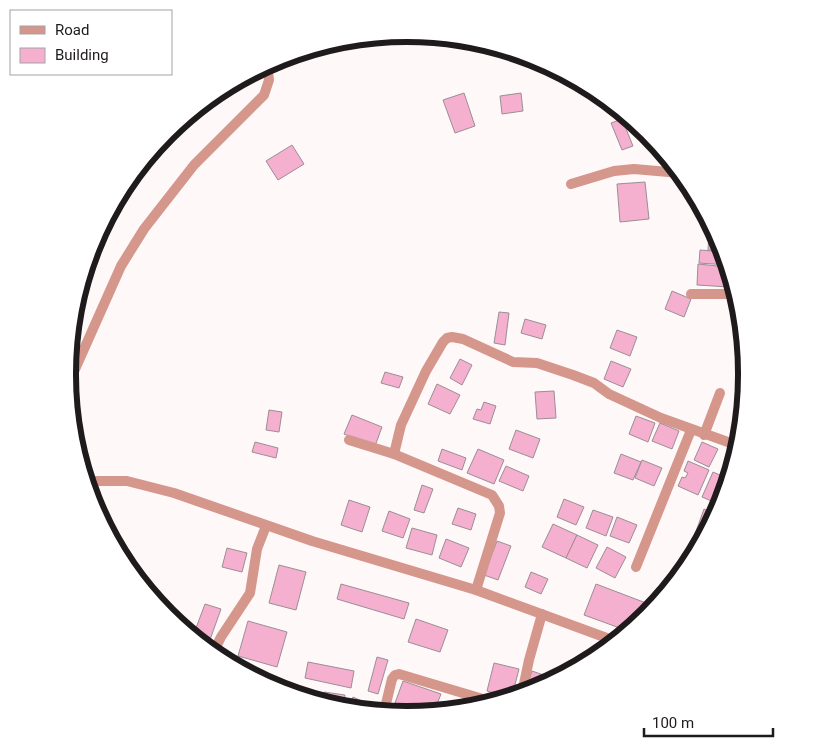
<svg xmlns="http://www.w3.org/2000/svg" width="814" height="748" font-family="Roboto,sans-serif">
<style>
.building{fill:#f5afcf;stroke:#9b8e94}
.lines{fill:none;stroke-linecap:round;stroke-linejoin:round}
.minor{stroke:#d5968b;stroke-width:10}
.trunk{stroke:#9a3022;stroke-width:14}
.rim{fill:none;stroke:#1f1a1b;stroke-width:6}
</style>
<rect width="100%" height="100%" fill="#fef8f8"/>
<g class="building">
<path d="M464,93L475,126L455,133L443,100Z"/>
<path d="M521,93L523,111L502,114L500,96Z"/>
<path d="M622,119L633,146L622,150L611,123Z"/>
<path d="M292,145L304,164L278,180L266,161Z"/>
<path d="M645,182L649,219L620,222L617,184Z"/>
<path d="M703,209L715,231L707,233Z"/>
<path d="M709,233H716L723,250H708Z"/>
<path d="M700,250L724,252L728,265L699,263Z"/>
<path d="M698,264L728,267L730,272L729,287L697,285Z"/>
<path d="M672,291L691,299L684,317L665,309Z"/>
<path d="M499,312L509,313L505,345L494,343Z"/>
<path d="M525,319L546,325L542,339L521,333Z"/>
<path d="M617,330L637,337L630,356L610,348Z"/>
<path d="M460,359L472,365L462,385L450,378Z"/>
<path d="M611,361L631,369L623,387L604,379Z"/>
<path d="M385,372L403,377L399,388L381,383Z"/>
<path d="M437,384L460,395L450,414L428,404Z"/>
<path d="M554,391L556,418L537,419L535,392Z"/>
<path d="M484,402L496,406L490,424L473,419L477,409L481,410Z"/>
<path d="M269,410L282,412L279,432L266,430Z"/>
<path d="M352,415L382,427L375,446L344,434Z"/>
<path d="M636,416L655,423L648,442L629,434Z"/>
<path d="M660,423L679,431L672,449L652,441Z"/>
<path d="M516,430L540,439L533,458L509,449Z"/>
<path d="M255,442L278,448L276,458L252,452Z"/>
<path d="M702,442L718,449L709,467L694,460Z"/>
<path d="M442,449L466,458L462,470L438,461Z"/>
<path d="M478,449L504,460L494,484L467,473Z"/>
<path d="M621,454L641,462L633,480L614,473Z"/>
<path d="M642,460L662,468L654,486L635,478Z"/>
<path d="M688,461L709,470L698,495L678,486L682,477L685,478L688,473L684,471Z"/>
<path d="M506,466L529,476L523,491L499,481Z"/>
<path d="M713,472L729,479L721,505L702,497Z"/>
<path d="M422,485L433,489L424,513L414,510Z"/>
<path d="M564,499L584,507L576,525L557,517Z"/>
<path d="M349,500L370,507L362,532L341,525Z"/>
<path d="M458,508L476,514L471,530L452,524Z"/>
<path d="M704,509L716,514L704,537L695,534Z"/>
<path d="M593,510L613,517L606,536L586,528Z"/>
<path d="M389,511L410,519L403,538L382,531Z"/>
<path d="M617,517L637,525L629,543L610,536Z"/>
<path d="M553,524L577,535L566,558L542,547Z"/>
<path d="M412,528L437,535L432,555L406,548Z"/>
<path d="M577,535L598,545L587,568L566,558Z"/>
<path d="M446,539L469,548L461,567L439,558Z"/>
<path d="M497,541L511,546L498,580L484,575Z"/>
<path d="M689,544L698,548L685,569L681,567Z"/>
<path d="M607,547L626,557L615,578L596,568Z"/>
<path d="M227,548L247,553L242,572L222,567Z"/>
<path d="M279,565L306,572L296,610L269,603Z"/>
<path d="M531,572L548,579L541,594L525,587Z"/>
<path d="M341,584L409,603L404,619L337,599Z"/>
<path d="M596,584L654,606L653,607L647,615L628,631L584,615Z"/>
<path d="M205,604L221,609L207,648L193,636Z"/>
<path d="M416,619L448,630L440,652L408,642Z"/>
<path d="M248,621L287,632L277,667L238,656Z"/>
<path d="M377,657L388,660L378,694L368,691Z"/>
<path d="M308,662L354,671L351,688L305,678Z"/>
<path d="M494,663L519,669L512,696L509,697L487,691Z"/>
<path d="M532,671L555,679L537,688L525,692Z"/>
<path d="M403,681L441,694L434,712L423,713L395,703Z"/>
<path d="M324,692L345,695L344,708L323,702Z"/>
<path d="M353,697L373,706L371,711L348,708Z"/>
</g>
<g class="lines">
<g class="minor">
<path d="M618,109L623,113"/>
<path d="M571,184L614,171L634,169L680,173"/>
<path d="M691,294H737"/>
<path d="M68,385L121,266L144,229L194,165L264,95L269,80L267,65"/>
<path d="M704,435L720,393"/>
<path d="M349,440L394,454L492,495L499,506L500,513L476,590"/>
<path d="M394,454L401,425L426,371L443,342L447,338L452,337L463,339L513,362L537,363L573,375L594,383L609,394L661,418L739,446"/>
<path d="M86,481H127L174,493L312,541L476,590L615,641"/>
<path d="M636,567L691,430"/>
<path d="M213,653L221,637L250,593L257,549L266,526"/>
<path d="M522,693L529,660L542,614"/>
<path d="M384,712L392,679L395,675L399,674L493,702"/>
</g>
<path class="trunk" d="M264,66L310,50"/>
</g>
<path d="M0 0H814V748H0ZM407 42H407A331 331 0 0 1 738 373V375A331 331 0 0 1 407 706H407A331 331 0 0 1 76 375V373A331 331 0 0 1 407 42Z" fill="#fff" fill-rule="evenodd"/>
<path class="rim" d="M407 42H407A331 331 0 0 1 738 373V375A331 331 0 0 1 407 706H407A331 331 0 0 1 76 375V373A331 331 0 0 1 407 42Z"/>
<rect x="10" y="10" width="162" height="65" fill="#ffffff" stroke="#a5a3a4"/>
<rect x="20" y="26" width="25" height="8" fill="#d5968b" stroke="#a5a3a4"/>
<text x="55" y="35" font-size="15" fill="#1f1a1b">Road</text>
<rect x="20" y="48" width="25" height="15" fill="#f5afcf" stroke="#a5a3a4"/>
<text x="55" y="60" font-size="15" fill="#1f1a1b">Building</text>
<path d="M644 728v8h129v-8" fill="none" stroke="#1f1a1b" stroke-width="2.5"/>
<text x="652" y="728" font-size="15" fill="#1f1a1b" stroke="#ffffff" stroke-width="4" paint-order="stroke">100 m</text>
</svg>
